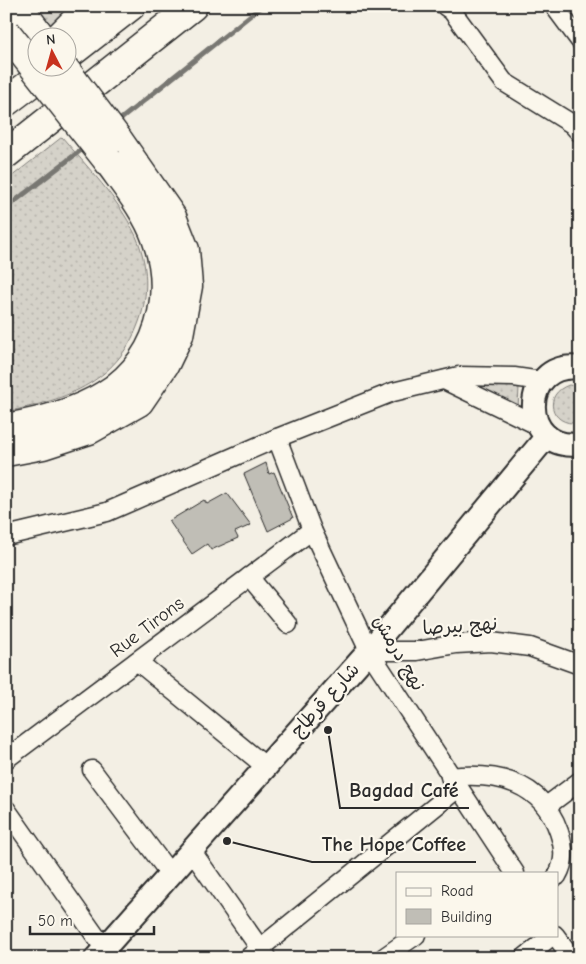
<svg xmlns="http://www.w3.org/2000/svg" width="586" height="964" font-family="'Comic Neue','Playpen Sans Arabic',sans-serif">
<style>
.grass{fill:url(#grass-dots);stroke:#807e7a}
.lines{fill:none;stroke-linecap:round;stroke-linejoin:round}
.stream{stroke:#787772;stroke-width:5}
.building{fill:#c0beb6;stroke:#2b2b2b}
.minor-casing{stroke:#2b2b2b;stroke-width:21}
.tertiary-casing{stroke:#2b2b2b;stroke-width:26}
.trunk-casing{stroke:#2b2b2b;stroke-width:31}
.minor{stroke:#fbf7ec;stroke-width:18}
.tertiary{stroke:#fbf7ec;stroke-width:22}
.trunk{stroke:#fbf7ec;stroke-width:28}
.trunk-bridge-casing{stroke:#2b2b2b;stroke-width:31;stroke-linecap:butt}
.trunk-bridge{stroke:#fbf7ec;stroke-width:28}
.labels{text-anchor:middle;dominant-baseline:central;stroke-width:4.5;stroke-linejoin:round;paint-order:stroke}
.street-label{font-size:19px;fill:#2b2b2b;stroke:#fbf7ec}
.leader{fill:none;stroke:#2b2b2b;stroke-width:2}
.callout-dot{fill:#2b2b2b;stroke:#fbf7ec;stroke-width:2}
.callout-label{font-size:20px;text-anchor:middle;font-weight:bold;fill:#2b2b2b;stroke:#fbf7ec;stroke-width:4.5;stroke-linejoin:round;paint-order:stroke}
</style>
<defs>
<pattern id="grass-dots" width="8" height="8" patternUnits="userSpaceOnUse" patternTransform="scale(1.25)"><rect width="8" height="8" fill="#d5d2c9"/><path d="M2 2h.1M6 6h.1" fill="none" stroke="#b7b4ad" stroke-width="1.8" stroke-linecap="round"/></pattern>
</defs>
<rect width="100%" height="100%" fill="#f3efe4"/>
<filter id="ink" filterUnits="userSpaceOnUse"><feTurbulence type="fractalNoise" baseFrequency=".02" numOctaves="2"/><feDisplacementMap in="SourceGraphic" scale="10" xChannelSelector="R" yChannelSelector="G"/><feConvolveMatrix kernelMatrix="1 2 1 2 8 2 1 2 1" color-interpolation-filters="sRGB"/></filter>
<g filter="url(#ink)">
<g class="grass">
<path d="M29,6H77L50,32Z"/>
<path d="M62,137C87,167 118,198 135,234C147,260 149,289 141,316C120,382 68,399 6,412V181Z"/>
<path d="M468,385L519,386L518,410L486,390Z"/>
<path d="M569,385L580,387L578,423C550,426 542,394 569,385Z"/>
</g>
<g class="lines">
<g class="stream">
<path d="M116,123L262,6"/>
<path d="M6,208L85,147"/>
</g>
</g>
<g class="building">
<path d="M266,463L269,474L274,472L293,518L268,531L244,474Z"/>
<path d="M227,493L251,525L235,532L238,538L211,550L207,544L192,554L169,521L204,500L207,504Z"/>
</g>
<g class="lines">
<defs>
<g id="minor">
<path d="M445,6L452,11L504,82L572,124L580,133"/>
<path d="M554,6L580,41"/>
<path d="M444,380L537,425"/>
<path d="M277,438L312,530L369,651L515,873"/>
<path d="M6,536L107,512L277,438L393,392L459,376L514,377L541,381"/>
<path d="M249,577L288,624"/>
<path d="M369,651H417L456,644L491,642L530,647L580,665"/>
<path d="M137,661L265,766"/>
<path d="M6,759L312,530"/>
<path d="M92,770L170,874"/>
<path d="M450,777C498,772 542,782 559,832C564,847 566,861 557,876"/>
<path d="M548,805L580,781"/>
<path d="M6,809L104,948"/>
<path d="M191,850L266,957"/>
<path d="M555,935L572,958"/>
<path d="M248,958L458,788"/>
<path d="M383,958L416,935"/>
<path d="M524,958L553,935"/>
</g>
<g id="tertiary">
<path d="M580,368C519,359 518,453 580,444"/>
<path d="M96,958L369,651L547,436"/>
</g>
<g id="trunk">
<path d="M18,6L42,38"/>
<path d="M58,38L90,6"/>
<path d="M68,55L131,6"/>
<path d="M6,102L51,68"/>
<path d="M6,154L193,6"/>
<path d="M6,428C77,416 146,391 162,313C167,288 165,262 156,238C146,210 125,185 108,161"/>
<path d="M6,452L43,445L89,430L139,402L165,364L179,335L188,286L185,250L172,217L117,138"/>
</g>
</defs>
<use href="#minor" class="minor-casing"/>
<use href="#tertiary" class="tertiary-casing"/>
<use href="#trunk" class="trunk-casing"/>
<use href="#minor" class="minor"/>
<use href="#tertiary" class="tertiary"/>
<use href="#trunk" class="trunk"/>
<defs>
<g id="trunk-bridge">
<path d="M6,32L108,161"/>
<path d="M64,68L117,138"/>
</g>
</defs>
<use href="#trunk-bridge" class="trunk-bridge-casing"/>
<use href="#trunk-bridge" class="trunk-bridge"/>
</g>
</g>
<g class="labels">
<g class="street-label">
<text transform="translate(460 626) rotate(-4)">نهج بيرصا</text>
<text transform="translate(147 627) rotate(-37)">Rue Tirons</text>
<text transform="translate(399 653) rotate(60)">نهج درمش</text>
<text transform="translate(325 700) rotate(-48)">شارع قرطاج</text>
</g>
</g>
<path class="leader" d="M328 730L340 808H469M227 841L312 862H476"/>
<g class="callout-dot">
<circle cx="328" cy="730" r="5"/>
<circle cx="227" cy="841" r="5"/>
</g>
<g class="callout-label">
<text x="404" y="797">Bagdad Café</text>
<text x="394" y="851">The Hope Coffee</text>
</g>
<rect width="586" height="964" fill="none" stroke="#fbf7ec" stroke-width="25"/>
<rect x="12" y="12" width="561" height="939" fill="none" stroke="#2b2b2b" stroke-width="2" filter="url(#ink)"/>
<rect x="396" y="872" width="162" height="65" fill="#fbf7ec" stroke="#a8a59f"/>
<rect x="406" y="888" width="25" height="8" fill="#fbf7ec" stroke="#a8a59f"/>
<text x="441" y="896" font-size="15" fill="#2b2b2b">Road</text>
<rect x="406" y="909" width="25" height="15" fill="#c0beb6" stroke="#a8a59f"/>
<text x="441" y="922" font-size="15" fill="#2b2b2b">Building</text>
<g transform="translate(52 52) rotate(354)"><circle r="24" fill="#fbf7ec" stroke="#a8a59f"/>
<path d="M0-4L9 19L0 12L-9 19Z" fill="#c8321e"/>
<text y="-8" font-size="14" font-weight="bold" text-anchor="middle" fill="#2b2b2b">N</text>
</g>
<path d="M30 926v8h124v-8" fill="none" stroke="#2b2b2b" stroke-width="2.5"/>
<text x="38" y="926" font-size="15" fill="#2b2b2b" stroke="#fbf7ec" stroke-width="4" paint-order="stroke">50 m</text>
</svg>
